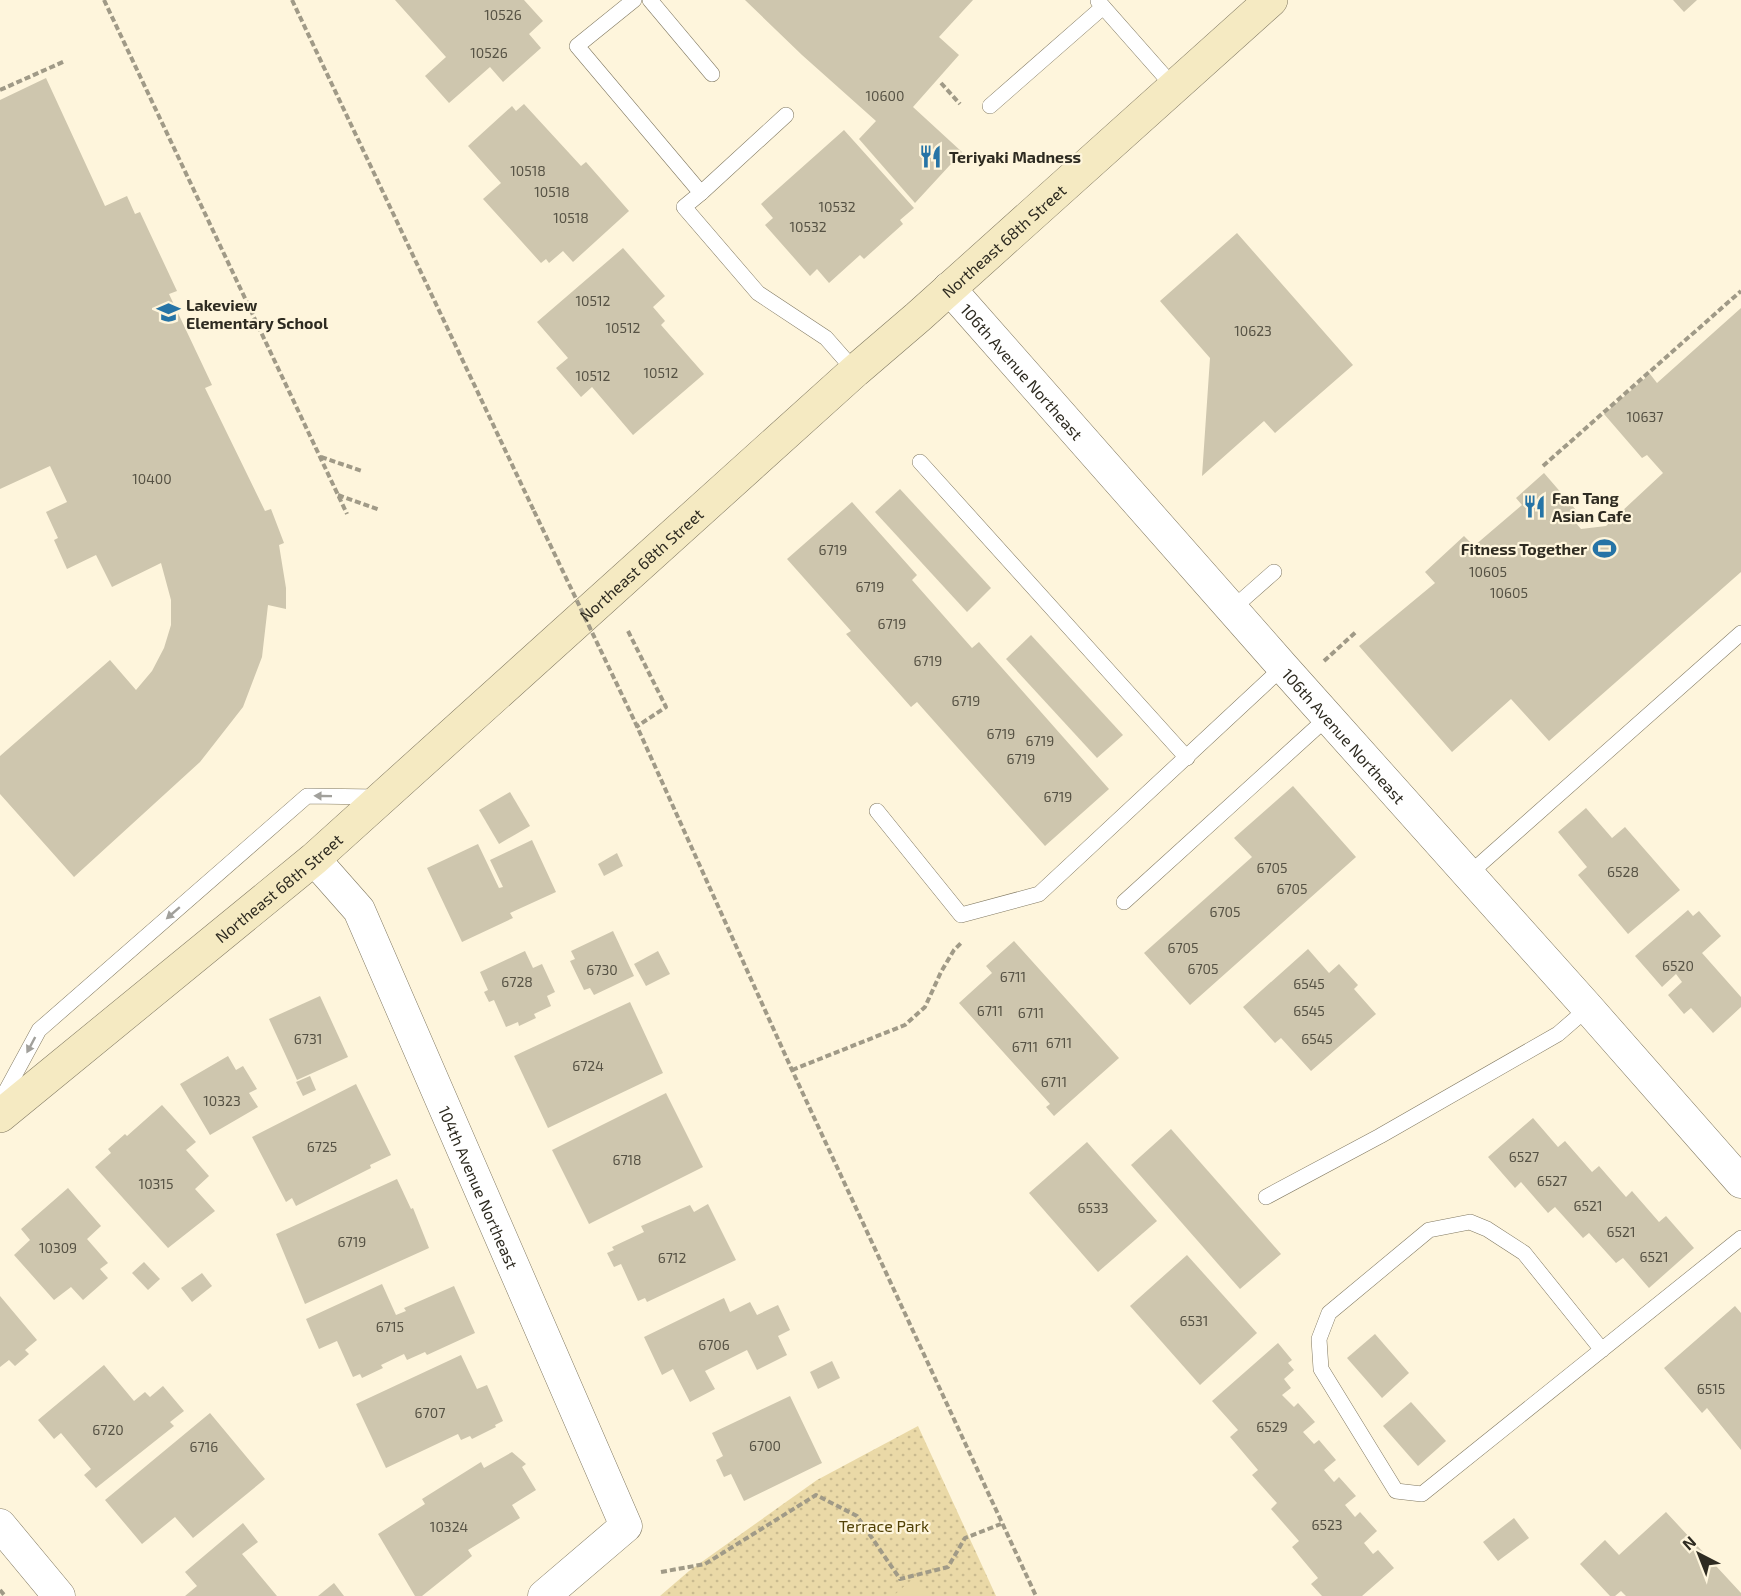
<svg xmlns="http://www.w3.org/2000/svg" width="1741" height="1596" font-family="'Exo 2',sans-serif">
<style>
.park{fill:url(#park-dots)}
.garden{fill:#ead9a7}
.building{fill:#cec6ae}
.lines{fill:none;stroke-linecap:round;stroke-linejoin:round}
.service-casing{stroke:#817962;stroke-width:16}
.minor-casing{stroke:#817962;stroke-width:33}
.secondary-casing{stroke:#817962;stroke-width:34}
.path{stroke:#a09a87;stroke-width:4;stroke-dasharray:6 3;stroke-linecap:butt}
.service{stroke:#fff;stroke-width:15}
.minor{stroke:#fff;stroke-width:32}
.secondary{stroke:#f5eac2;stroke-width:33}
.path-bridge{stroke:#a09a87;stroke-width:4;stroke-dasharray:6 3;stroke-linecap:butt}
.oneway{fill:#a1a09b}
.labels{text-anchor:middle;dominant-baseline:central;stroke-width:4.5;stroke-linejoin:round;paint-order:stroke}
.number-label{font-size:14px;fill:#565244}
.poi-label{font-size:16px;font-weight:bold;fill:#2e2b21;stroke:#fef5dc;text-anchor:start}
.street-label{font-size:16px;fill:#2e2b21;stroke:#fef5dc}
.park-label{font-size:16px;fill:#524206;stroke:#fef5dc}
</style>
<defs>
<pattern id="park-dots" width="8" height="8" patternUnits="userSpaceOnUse" patternTransform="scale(1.5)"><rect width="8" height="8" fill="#ead9a7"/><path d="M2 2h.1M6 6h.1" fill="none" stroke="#c9ba8f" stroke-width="1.8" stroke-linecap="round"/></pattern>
</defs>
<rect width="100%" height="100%" fill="#fef5dc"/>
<path class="park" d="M918,1426L996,1596H660L689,1571L817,1480Z"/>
<path class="garden" d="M914,1578L930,1596H893Z"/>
<g class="building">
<path d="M395,0H524L543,21L529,34L541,48L503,82L490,67L449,103L425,76L446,57Z"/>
<path d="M745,0H973L939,37L959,55L913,107L962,152L915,203L859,139L876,121L802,55Z"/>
<path d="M1673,0H1697L1684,12Z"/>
<path d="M46,78L105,206L127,196L135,214L140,212L177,291L169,294L212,385L205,388L265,511L271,509L284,543L279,545L286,588V609L268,605L262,657L243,707L200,762L74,877L0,794V756L110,660L136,690L152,671L164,648L171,625V600L161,563L112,587L96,555L67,569L54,540L58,538L46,512L67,502L50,466L0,489V100Z"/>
<path d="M524,104L581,166L586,162L629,211L573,262L563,251L549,263L546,259L541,263L483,199L501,183L468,146L512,106L516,111Z"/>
<path d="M844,130L914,208L900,220L903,224L864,259L860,255L829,283L817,269L810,276L765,225L773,218L761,204Z"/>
<path d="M1237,233L1353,365L1275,433L1264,421L1202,476L1210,358L1160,301Z"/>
<path d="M623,248L665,296L653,307L665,321L661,325L704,374L633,435L592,387L581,397L556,368L568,358L537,322Z"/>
<path d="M1741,308V572L1549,741L1511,699L1452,752L1359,646L1435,583L1425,572L1464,536L1474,546L1522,505L1516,498L1544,473L1576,510L1570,516L1581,529L1606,526L1663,473L1647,455L1642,458L1604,414L1650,374L1657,383Z"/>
<path d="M900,489L991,588L967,612L875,512Z"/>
<path d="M852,502L917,575L912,580L972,648L979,642L1109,789L1045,846L917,702L911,707L846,634L851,631L787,559Z"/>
<path d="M1031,635L1123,735L1097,758L1006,659Z"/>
<path d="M1293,786L1356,857L1190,1005L1144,953L1252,857L1234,838Z"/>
<path d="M510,792L530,826L499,844L479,810Z"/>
<path d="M1586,808L1612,838L1625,827L1680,890L1628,934L1578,875L1587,867L1558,832Z"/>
<path d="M532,840L556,892L510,913L513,918L462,942L427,868L478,844L499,888L503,887L490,860Z"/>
<path d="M617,853L623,866L604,876L598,864Z"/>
<path d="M1688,910L1693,916L1699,911L1721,936L1702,953L1741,997V1007L1713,1033L1691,1008L1684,1014L1668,995L1682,982L1676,974L1662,987L1635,956Z"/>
<path d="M613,931L634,976L594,995L590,988L584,990L570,961L575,959L571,951Z"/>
<path d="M1014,941L1119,1058L1054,1116L1046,1107L1050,1104L959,1003L992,973L986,966Z"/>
<path d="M1308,949L1329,973L1339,964L1358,985L1354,989L1376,1014L1311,1071L1281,1038L1275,1043L1243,1007Z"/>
<path d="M525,951L533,968L542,964L555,992L547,996L551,1006L534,1014L536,1018L519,1026L518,1022L506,1027L494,1000L489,1002L484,992L488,990L480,972Z"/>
<path d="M658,951L670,974L646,986L634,964Z"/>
<path d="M320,996L348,1057L297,1080L269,1019Z"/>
<path d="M630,1002L663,1073L548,1128L514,1056Z"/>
<path d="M228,1056L236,1070L243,1066L257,1089L249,1093L258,1107L210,1135L180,1084Z"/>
<path d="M310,1076L316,1090L303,1096L296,1082Z"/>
<path d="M356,1084L391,1155L370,1165L371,1168L296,1206L292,1198L286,1202L252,1137Z"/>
<path d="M666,1093L703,1167L589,1224L552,1150Z"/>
<path d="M162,1105L196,1142L186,1150L209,1176L195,1189L215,1211L168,1248L95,1167L111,1153L108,1149L125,1134L127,1136Z"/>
<path d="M1533,1118L1558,1147L1565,1141L1592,1172L1599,1166L1626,1197L1632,1191L1659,1222L1666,1216L1694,1248L1649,1288L1623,1258L1616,1263L1589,1233L1583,1238L1555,1207L1548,1213L1521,1182L1515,1188L1488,1157Z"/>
<path d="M1171,1129L1281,1254L1240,1289L1131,1165Z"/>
<path d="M1087,1142L1157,1221L1098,1272L1029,1193Z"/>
<path d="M397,1179L411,1209L413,1208L429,1248L305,1304L276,1234Z"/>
<path d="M68,1188L101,1226L87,1239L108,1263L100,1269L108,1278L83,1300L71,1287L54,1300L14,1255L30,1240L21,1229Z"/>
<path d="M708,1204L736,1260L647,1302L645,1298L638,1301L621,1264L614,1267L607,1253L614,1250L612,1247L644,1232L641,1226L690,1205L694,1212Z"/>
<path d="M1187,1255L1257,1333L1200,1385L1130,1306Z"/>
<path d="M144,1262L160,1279L148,1290L132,1273Z"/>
<path d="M202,1273L212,1286L192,1302L181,1288Z"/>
<path d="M382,1284L396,1315L406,1311L404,1308L454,1286L475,1333L427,1355L425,1352L407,1360L404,1354L381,1365L383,1368L362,1378L360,1374L353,1377L337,1341L319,1349L306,1319Z"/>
<path d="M0,1296L37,1340L25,1350L29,1354L15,1366L9,1360L0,1367Z"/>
<path d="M724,1298L730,1312L750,1302L757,1315L778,1305L790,1330L778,1336L787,1355L757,1370L747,1350L705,1371L715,1389L690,1402L673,1369L662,1375L644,1337Z"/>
<path d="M1735,1306L1741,1313V1450L1707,1408L1702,1413L1664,1368Z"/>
<path d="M1375,1334L1409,1373L1382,1398L1347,1358Z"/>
<path d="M1278,1343L1292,1360L1288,1363L1294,1370L1284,1379L1291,1388L1282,1395L1294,1407L1298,1403L1315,1422L1303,1432L1314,1444L1319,1440L1336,1460L1324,1470L1334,1482L1339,1477L1356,1496L1345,1505L1355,1517L1360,1512L1377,1531L1364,1543L1373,1554L1378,1550L1394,1568L1362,1596H1322L1311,1584L1318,1578L1292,1547L1299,1541L1271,1509L1277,1503L1252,1475L1258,1470L1230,1437L1238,1430L1212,1401Z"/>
<path d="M461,1355L477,1389L487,1385L503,1421L495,1425L496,1427L472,1439L470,1436L461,1440L458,1434L386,1468L356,1404Z"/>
<path d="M832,1361L840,1378L818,1389L810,1372Z"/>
<path d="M104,1365L134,1401L145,1392L150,1397L163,1386L184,1411L170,1422L174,1426L96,1488L84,1475L91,1469L61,1433L54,1439L38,1420Z"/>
<path d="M790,1396L822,1463L744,1501L731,1474L724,1477L716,1460L723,1456L712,1433Z"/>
<path d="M1411,1402L1446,1441L1418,1466L1383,1426Z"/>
<path d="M210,1413L265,1479L193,1538L175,1517L142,1544L105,1500Z"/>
<path d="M512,1452L526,1464L522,1467L536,1490L512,1505L520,1518L468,1550L472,1556L422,1596H415L378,1534L425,1504L422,1499L481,1462L484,1468Z"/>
<path d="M1666,1512L1741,1593V1596H1626L1621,1591L1615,1596H1610L1580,1564L1605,1540L1619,1555Z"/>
<path d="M1514,1518L1529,1538L1498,1561L1483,1542Z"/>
<path d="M243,1523L258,1542L242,1554L277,1596H185L197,1586L185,1572Z"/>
<path d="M334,1583L344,1596H318Z"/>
</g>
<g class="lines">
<defs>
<g id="service">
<path d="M634,0L577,46L701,193L684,207L758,293L826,338L855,371"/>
<path d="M650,0L712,74"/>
<path d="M1098,1L1173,86"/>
<path d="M990,106L1103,7"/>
<path d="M701,193L786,115"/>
<path d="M920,462L1187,758"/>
<path d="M1232,609L1274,572"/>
<path d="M877,811L961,915L1039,894L1283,667"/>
<path d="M1469,874L1741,633"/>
<path d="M1124,902L1328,717"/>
<path d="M0,1102L39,1030L307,796L379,797"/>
<path d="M1266,1197L1380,1136L1558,1034L1588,1008"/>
<path d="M1602,1350L1524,1253L1487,1229L1470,1222L1429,1230L1329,1313L1319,1339L1321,1369L1396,1491L1422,1494L1741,1238"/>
</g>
<g id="minor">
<path id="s1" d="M949,288L1283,667L1588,1008L1741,1182"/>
<path id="s2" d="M314,859L359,910L626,1526L544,1596"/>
<path d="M0,1525L59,1596"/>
</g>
<g id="secondary">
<path id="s3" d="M0,1116L314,859L855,371L918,317L1271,0"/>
</g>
</defs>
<use href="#service" class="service-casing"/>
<use href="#minor" class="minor-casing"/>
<use href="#secondary" class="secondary-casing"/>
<g class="path">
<path d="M104,0L347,514"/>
<path d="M292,0L534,511"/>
<path d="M941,83L960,104"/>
<path d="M0,90L65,61"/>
<path d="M321,457L362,471"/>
<path d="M1543,466L1741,291"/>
<path d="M338,495L380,510"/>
<path d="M628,631L666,707L636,727"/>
<path d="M1324,661L1357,631"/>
<path d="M635,722L792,1070L1036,1596"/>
<path d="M792,1070L905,1025L925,1007L941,972L954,950L961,943"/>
<path d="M661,1572L705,1564L816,1495L857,1516L900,1579L948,1567L965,1538L1001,1524"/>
<path d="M0,1590L5,1596"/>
</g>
<use href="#service" class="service"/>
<use href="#minor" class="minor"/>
<use href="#secondary" class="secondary"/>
<path class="path-bridge" d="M534,511L635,722"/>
</g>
<defs><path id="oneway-solid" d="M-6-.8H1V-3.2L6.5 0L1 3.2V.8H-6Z" transform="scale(1.5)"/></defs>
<g class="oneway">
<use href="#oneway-solid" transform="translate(323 796) rotate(-179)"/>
<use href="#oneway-solid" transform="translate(173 913) rotate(139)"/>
<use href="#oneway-solid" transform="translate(31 1045) rotate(118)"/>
</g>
<defs>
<symbol id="restaurant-bare" viewBox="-9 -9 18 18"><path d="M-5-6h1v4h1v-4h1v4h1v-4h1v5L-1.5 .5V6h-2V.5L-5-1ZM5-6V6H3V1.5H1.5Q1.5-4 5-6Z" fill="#2674a6" stroke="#fef5dc" stroke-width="2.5" paint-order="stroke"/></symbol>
<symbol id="school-bare" viewBox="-9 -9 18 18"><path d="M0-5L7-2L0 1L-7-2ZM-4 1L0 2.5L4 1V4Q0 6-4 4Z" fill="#2674a6" stroke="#fef5dc" stroke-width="2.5" paint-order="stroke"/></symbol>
<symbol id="stadium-bare" viewBox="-9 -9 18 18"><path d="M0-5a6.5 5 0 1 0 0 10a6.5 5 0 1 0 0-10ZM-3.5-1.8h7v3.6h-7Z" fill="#2674a6" stroke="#fef5dc" stroke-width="2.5" paint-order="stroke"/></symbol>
</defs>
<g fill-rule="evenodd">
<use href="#restaurant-bare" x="914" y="140" width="33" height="33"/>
<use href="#school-bare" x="152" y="296" width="33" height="33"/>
<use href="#restaurant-bare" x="1518" y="490" width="33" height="33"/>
<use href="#stadium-bare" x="1588" y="532" width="33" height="33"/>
</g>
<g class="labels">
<g class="number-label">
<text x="503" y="14">10526</text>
<text x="489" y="52">10526</text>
<text x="885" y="95">10600</text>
<text x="528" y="170">10518</text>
<text x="552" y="191">10518</text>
<text x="837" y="206">10532</text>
<text x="571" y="217">10518</text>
<text x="808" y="226">10532</text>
<text x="593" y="300">10512</text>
<text x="623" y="327">10512</text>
<text x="1253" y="330">10623</text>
<text x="661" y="372">10512</text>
<text x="593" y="375">10512</text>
<text x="1645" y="416">10637</text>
<text x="152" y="478">10400</text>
<text x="833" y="549">6719</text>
<text x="1488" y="571">10605</text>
<text x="870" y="586">6719</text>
<text x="1509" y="592">10605</text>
<text x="892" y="623">6719</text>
<text x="928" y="660">6719</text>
<text x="966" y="700">6719</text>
<text x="1001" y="733">6719</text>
<text x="1040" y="740">6719</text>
<text x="1021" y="758">6719</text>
<text x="1058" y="796">6719</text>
<text x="1272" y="867">6705</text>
<text x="1623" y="871">6528</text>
<text x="1292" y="888">6705</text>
<text x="1225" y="911">6705</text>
<text x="1183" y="947">6705</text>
<text x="1678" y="965">6520</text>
<text x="1203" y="968">6705</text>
<text x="602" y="969">6730</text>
<text x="1013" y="976">6711</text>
<text x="517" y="981">6728</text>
<text x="1309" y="983">6545</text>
<text x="990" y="1010">6711</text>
<text x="1309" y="1010">6545</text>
<text x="1031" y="1012">6711</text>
<text x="308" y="1038">6731</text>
<text x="1317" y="1038">6545</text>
<text x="1059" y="1042">6711</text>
<text x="1025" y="1046">6711</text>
<text x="588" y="1065">6724</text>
<text x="1054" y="1081">6711</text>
<text x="222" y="1100">10323</text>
<text x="322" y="1146">6725</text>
<text x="1524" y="1156">6527</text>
<text x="627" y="1159">6718</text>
<text x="1552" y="1180">6527</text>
<text x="156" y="1183">10315</text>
<text x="1588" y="1205">6521</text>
<text x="1093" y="1207">6533</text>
<text x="1621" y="1231">6521</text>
<text x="352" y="1241">6719</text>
<text x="58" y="1247">10309</text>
<text x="1654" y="1256">6521</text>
<text x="672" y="1257">6712</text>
<text x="1194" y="1320">6531</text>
<text x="390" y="1326">6715</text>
<text x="714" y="1344">6706</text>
<text x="1711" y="1388">6515</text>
<text x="430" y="1412">6707</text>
<text x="1272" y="1426">6529</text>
<text x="108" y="1429">6720</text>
<text x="765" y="1445">6700</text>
<text x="204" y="1446">6716</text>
<text x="1327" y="1524">6523</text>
<text x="449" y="1526">10324</text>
</g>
<g class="poi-label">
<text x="949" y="156">Teriyaki Madness</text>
<text x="186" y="304">Lakeview<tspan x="186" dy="18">Elementary School</tspan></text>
<text x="1552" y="497">Fan Tang<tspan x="1552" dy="18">Asian Cafe</tspan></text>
<text x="1587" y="548" text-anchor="end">Fitness Together</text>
</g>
<g class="street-label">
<text stroke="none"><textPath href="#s3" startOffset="1332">Northeast 68th Street</textPath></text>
<text stroke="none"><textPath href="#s1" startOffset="111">106th Avenue Northeast</textPath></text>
<text stroke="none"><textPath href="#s3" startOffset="846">Northeast 68th Street</textPath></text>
<text stroke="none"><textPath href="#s1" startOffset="597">106th Avenue Northeast</textPath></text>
<text stroke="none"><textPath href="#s3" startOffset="360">Northeast 68th Street</textPath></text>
<text stroke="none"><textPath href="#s2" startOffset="370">104th Avenue Northeast</textPath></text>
</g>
<g class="park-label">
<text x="884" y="1525">Terrace Park</text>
</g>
</g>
<g transform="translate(1699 1554) rotate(318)" stroke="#fef5dc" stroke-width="4.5" paint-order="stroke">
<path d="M0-4.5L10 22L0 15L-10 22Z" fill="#2e2b21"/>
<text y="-9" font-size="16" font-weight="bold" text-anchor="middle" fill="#2e2b21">N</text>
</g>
</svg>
